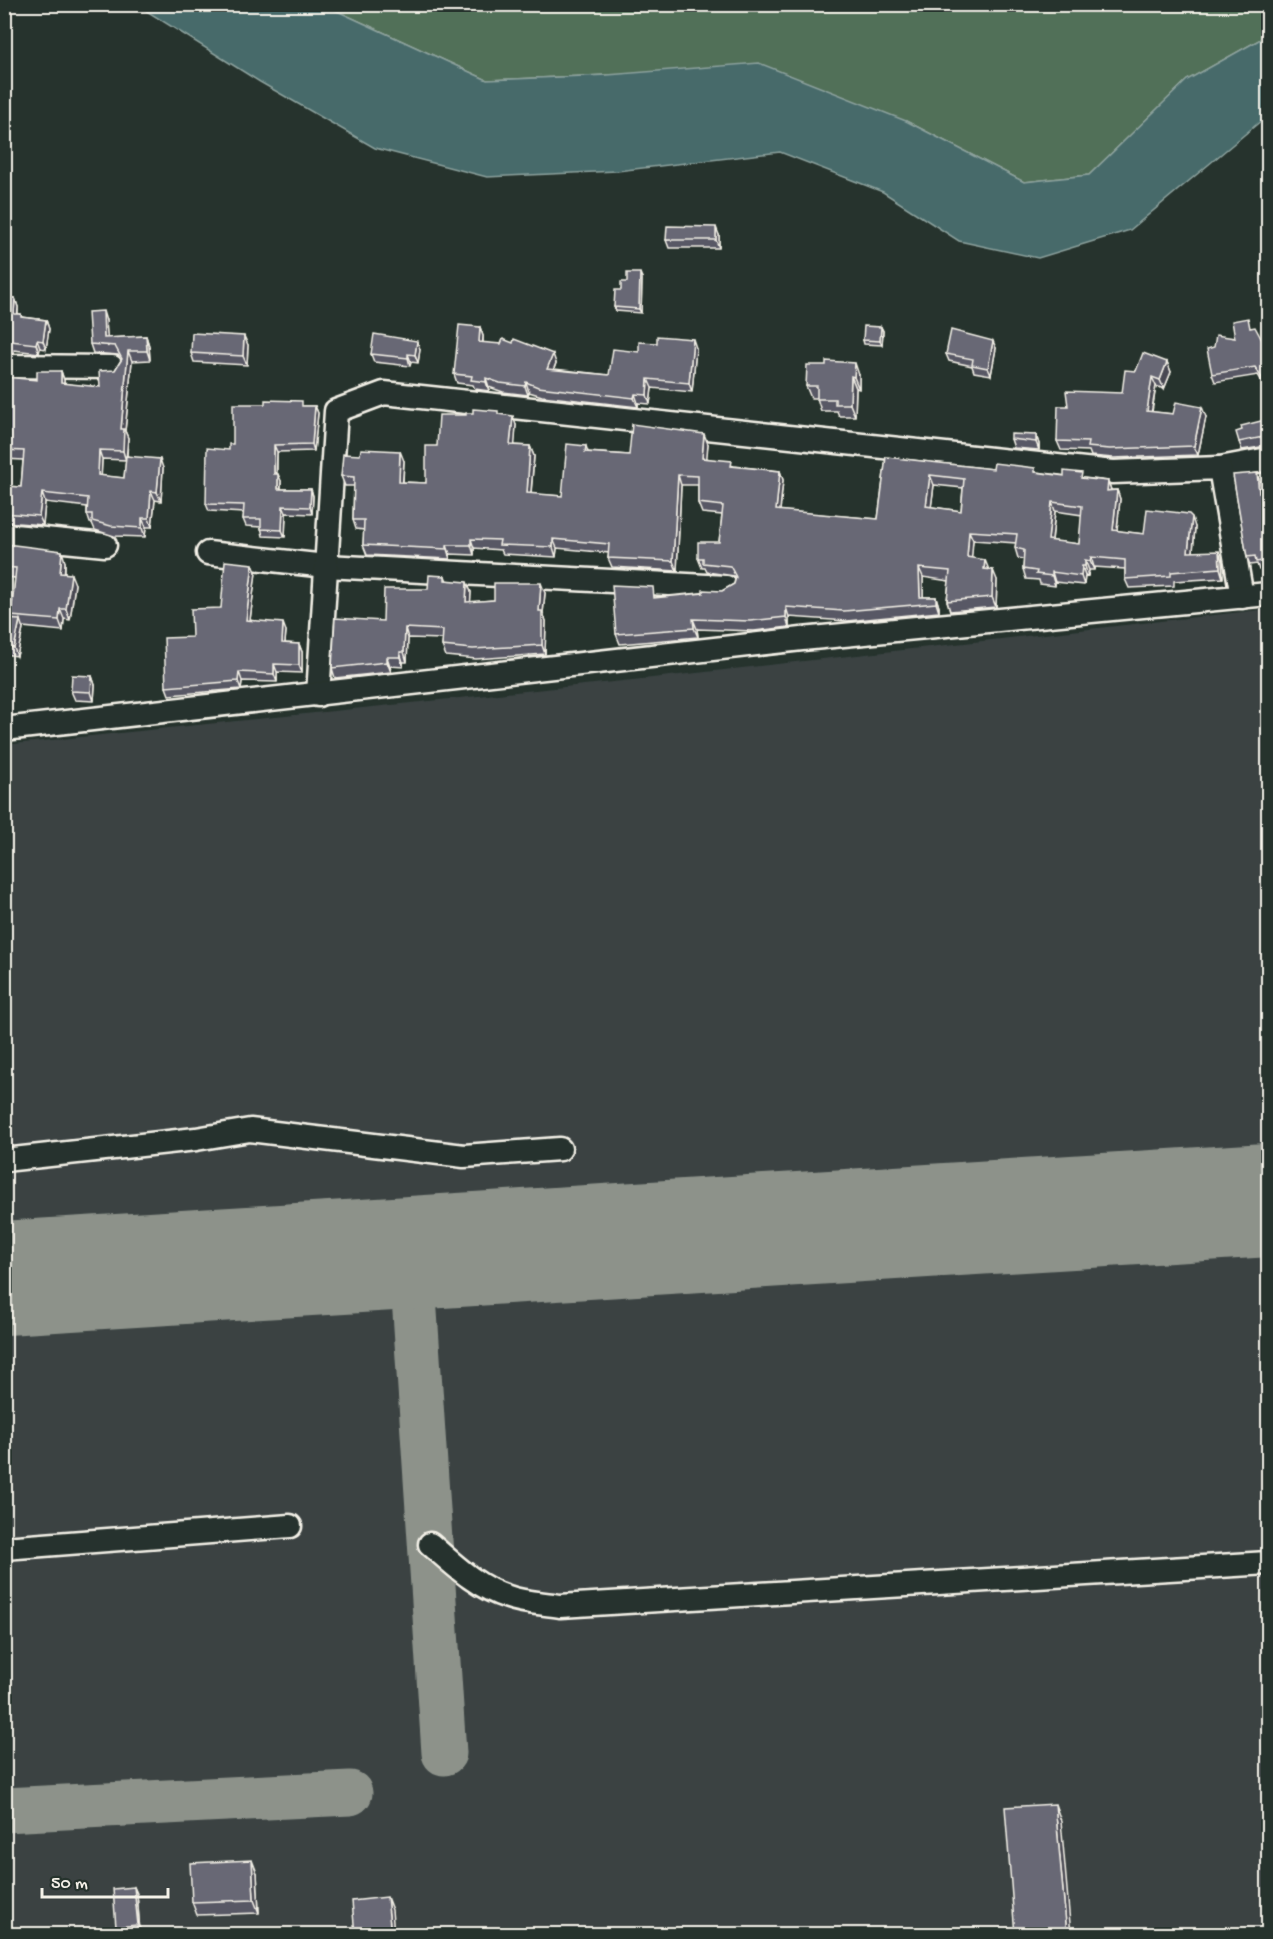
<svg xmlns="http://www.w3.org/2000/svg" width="1273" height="1939" font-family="'Gochi Hand',sans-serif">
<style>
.built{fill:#3a4343}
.green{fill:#516f58;stroke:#a2b0a0;stroke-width:1.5}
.water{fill:#476b6b;stroke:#8ca19d;stroke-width:1.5}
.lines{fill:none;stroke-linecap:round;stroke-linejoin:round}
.taxiway{stroke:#8d928a;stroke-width:45}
.runway{stroke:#8d928a;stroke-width:114}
.minor-casing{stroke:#f4f1e8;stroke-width:27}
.minor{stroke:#26332d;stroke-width:22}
.wall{fill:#595965;stroke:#f4f1e8;stroke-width:1.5;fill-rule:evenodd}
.shaded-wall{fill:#494952;stroke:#f4f1e8;stroke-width:1.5}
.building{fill:#686875;stroke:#f4f1e8;stroke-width:1.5;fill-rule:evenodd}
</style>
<rect width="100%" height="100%" fill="#26332d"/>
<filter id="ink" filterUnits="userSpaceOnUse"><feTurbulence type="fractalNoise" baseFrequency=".0167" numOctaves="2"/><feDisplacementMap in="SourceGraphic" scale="12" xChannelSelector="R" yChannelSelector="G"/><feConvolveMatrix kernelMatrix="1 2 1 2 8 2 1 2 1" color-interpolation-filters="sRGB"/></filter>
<g filter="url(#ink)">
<path class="built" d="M1268,609V1934H5L4,745L652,678Z"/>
<path class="green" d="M1268,4V35L1187,80L1089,175L1024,182L906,121L607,75L487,80L324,5Z"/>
<path class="water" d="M137,5H324L487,80L607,75L759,63L906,121L1024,182L1089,175L1187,80L1268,35V115L1130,230L1038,258L959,241L883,192L780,152L617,171L487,177L375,148L260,82Z"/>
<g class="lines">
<g class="taxiway">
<path d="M411,1251L444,1753"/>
<path d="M4,1810L350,1793"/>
</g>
<path class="runway" d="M4,1278L1268,1200"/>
<defs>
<g id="minor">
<path d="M4,366L112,367"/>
<path d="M1220,468L1268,459"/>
<path d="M4,535L105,545"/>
<path d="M208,553L326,566L726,587"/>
<path d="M318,695L336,411L384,393L1113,472L1220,468L1242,597"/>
<path d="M4,729L802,639L1268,594"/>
<path d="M4,1160L196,1139L250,1130L464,1156L560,1149"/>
<path d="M430,1544C454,1565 478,1588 508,1597C524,1603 543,1603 560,1606L1268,1563"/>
<path d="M4,1548L290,1526"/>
</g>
</defs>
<use href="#minor" class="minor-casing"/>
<use href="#minor" class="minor"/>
</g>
<g class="wall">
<path d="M719,235V248H669L666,240Z"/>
<path d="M642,278L641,313L616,311L614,307L621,290Z"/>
<path d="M4,298H15L18,307V314H21L22,317L46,320L49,329L46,349L40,348L39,353L14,350V353H4Z"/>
<path d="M106,321L107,338L146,336L149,346L150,360L132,361L125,431L128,438L127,456L163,468L161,501L155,500L152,527H146L145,537L114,536L95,530L92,523H90L87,514V507L45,502L43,525L4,522V486L21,487L23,460L4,459V377L37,380L61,371L64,380V384L100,387L115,370L121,360L118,355L93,353L90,344ZM102,459L126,460L124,478L101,476Z"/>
<path d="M480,327L483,336V343L556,363L554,369L609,375L639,352L696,348L692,392L652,388L650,404L638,403V407L542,396L529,392L528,395L503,392L489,387V391L475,389L473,385L457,383L454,374Z"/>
<path d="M881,327L883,331L882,345L864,344L863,340Z"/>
<path d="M1252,328L1269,353V392L1258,375L1215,382L1212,374L1235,338Z"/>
<path d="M248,345L247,365L194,362L191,353Z"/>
<path d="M996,348L991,375L974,372L972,366L949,361L946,354Z"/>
<path d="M420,349L418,363L411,362L410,366L374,362L371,354Z"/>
<path d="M1167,362L1171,372L1164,389L1156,386L1152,412L1206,417L1198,455L1113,458L1091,456L1089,451L1061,450L1057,441L1068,406L1122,393L1136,371Z"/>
<path d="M859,375V389L856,388L855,416H839L837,411H821L817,398H811L806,386Z"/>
<path d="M304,406H315L318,413L314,451L277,452V474L281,481V489H311L313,496L312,514L286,513L285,537L263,536L261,527L246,526L243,519L244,513L209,511L206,504L229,450L233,444Z"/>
<path d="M499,414L516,425L514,445L530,446L534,456L531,494L562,496L586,446L588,452L629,455L708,444L706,458L734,466L780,471L783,480L780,511L878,519L886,457L993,469L1036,472L1108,481L1111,490H1117L1120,499L1117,531L1144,534L1195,527L1193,552L1222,561L1223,578L1174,581V586L1129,588L1125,579V569L1094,567V570H1089L1088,576L1085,575L1084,585L1055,582V586L1040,584L1039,580L1026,579L1023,569L1024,559L1018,558L1015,548L1016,543L973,540L971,558L988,570L997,580L996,607L950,611L947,601L949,581L923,577V597H936L939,607V612L847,621L789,617V627L754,631L697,629L698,637L620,644L616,634L657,597L722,591L734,584L735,579L734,576L707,572L705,568H702L698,558L719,542L722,515L702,513L698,503V485H681L677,571L612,567L608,558L609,553L557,548L556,557L503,554L501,550L474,548V555L450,554V559L367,555L363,545L364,530L356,529L353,520L354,486H345L341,476L404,461L403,482L426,483L437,446L466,415ZM934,485L963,488L961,511L931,507ZM1055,511L1082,515L1079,544L1052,541Z"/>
<path d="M1269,419V446H1266L1242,450L1239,442Z"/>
<path d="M1036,435L1039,444V450L1014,448L1011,439Z"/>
<path d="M1260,481L1261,492L1269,488V569L1259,570L1257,564L1250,565L1247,557Z"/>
<path d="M4,557L65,562V573L75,584L70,620L64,619L63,631L22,627L23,629L17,656L4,654V619L13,620L11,616L15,578L7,577L4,570Z"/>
<path d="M256,572L250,620L286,631L285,643L299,644L302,652V673L277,672V682L242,681L241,689L169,695L166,687L192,637Z"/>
<path d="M445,576L447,581L471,592L470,602L494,600L545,593L543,613L546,621L545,654L476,659L446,656L442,646L443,639L408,638L407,662H403V667L390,666L391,672L335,678L332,668L383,621Z"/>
<path d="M92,676L95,685L94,701L75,700L71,691Z"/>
<path d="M257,1873L259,1913L197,1915L192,1902Z"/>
<path d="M134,1887L137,1894L140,1932L118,1934L116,1927Z"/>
</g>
<g class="shaded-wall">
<path d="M716,227L719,235V248L716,240Z"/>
<path d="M640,273L642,278L641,313L639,309Z"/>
<path d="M15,298L18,307L17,322L14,314Z"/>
<path d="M103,311L106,321L108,347L104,338Z"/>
<path d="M46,320L49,329L46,349L43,341Z"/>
<path d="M480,327L483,336L482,352L479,342Z"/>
<path d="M881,327L883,331L882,345L880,341Z"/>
<path d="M146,336L149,346L150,360L147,351Z"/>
<path d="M244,336L248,345L247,365L243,356Z"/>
<path d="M693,339L696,348L692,392L689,383Z"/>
<path d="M37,340L40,348L39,353L36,344Z"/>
<path d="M417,341L420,349L418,363L415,355Z"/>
<path d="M993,341L996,348L991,375L988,368Z"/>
<path d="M128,351L132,361L125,431L128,438L126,461L123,451L121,429Z"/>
<path d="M408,354L411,362L410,366L408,358Z"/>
<path d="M553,354L556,363L550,378L547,369Z"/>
<path d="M1167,362L1171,372L1164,389L1160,380Z"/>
<path d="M855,363L859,375V389L854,377Z"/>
<path d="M61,371L64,380V392L61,383Z"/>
<path d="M851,376L856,388L855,416L850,404Z"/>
<path d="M1152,377L1156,386L1150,420L1147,411Z"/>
<path d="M486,378L489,387V391L486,382Z"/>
<path d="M648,379L652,388L650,404L647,395Z"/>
<path d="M526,382L529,392L528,395L525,386Z"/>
<path d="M635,394L638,403V407L634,398Z"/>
<path d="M315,406L318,413L314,451L312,444Z"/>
<path d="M1202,407L1206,417L1198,455L1194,446Z"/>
<path d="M513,416L516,425L514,455L510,445Z"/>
<path d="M704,434L708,444L706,467L702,458Z"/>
<path d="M1036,435L1039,444V450L1036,442Z"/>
<path d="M274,445L277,452L276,481L274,474Z"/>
<path d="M530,446L534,456L530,503L527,493Z"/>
<path d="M99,450L102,459L101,484L98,475Z"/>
<path d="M400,451L404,461L402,491L399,482Z"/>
<path d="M160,459L163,468L161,501L157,492Z"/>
<path d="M780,471L783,480L779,520L776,510Z"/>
<path d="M1257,473L1260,481L1262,501L1259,493Z"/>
<path d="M278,474L281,481L280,496L278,489Z"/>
<path d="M678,475L681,485L677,571L673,561Z"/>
<path d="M930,475L934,485L930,516L926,506Z"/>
<path d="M1108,481L1111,490L1107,491Z"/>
<path d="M311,489L313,496L312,514L310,507Z"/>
<path d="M1117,490L1120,499L1116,540L1113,530Z"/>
<path d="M151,491L155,500L152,527L149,518Z"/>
<path d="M42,493L45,502L43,525L39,516Z"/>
<path d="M1052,502L1055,511L1051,550L1048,540Z"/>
<path d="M283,506L286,513L285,537L282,530Z"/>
<path d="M1192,517L1195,527L1192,562L1188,552Z"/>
<path d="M142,518L146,527L145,537L142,528Z"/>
<path d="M969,531L973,540L971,567L967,557Z"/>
<path d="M471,539L474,548V555L471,545Z"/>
<path d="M553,539L557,548L556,557L553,547Z"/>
<path d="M447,545L450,554V559L447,549Z"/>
<path d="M62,551L65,562L64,583L60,573Z"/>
<path d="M1219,551L1222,561L1223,578L1220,568Z"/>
<path d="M1091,557L1094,567V570L1090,561Z"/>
<path d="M985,560L989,570L984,569Z"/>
<path d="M1085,560L1089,570L1088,576L1085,566Z"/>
<path d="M253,564L256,572L249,628L246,620Z"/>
<path d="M1082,566L1085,575L1084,585L1081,576Z"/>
<path d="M919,568L923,577V604L920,597Z"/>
<path d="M993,570L997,580L996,607L992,597Z"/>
<path d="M1052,572L1055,582V586L1052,576Z"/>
<path d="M71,574L75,584L70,620L66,609Z"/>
<path d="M467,582L471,592L470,612L466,602Z"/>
<path d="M541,583L545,593L543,613L546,621L545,654L542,645L539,611Z"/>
<path d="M936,597L939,607V612L936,603Z"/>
<path d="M786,607L789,617V627L786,617Z"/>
<path d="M60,609L64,619L63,631L59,620Z"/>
<path d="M693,619L697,629L698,637L694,628Z"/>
<path d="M20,620L23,629L17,656L14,648Z"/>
<path d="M283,623L286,631L284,651L282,643Z"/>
<path d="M405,628L408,638L407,662L404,652Z"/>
<path d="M299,644L302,652V673L299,665Z"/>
<path d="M400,652L403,662V667L400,657Z"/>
<path d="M387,657L390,666L391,672L387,662Z"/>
<path d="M274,664L277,672V682L274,674Z"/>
<path d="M239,672L242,681L241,689L238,681Z"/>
<path d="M92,676L95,685L94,701L91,692Z"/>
<path d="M1055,1804L1061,1821L1071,1935H1067Z"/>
<path d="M252,1860L257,1873L259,1913L254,1900Z"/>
<path d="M134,1887L137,1894L140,1932L138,1925Z"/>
<path d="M387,1897L392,1910L394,1935H391Z"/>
</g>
<g class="building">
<path d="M667,226L716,227V240H666Z"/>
<path d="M627,273H640L639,309L614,307L615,290H621V282H627Z"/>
<path d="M4,298H15L14,314H21V317L46,320L43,341L37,340L36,344L11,341L10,344H4Z"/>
<path d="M103,311L104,338L146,336L147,351H128L121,429H124L123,451L99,450L98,475L124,478L126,456L160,459L157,492L151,491L149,518H142V528L111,526L92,521V514H87L88,498L42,493L39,516L4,513V486L21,487L24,451L4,450V377L37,380V371H61V383L100,387L99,371L115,370L122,359L115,346L90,344L88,312Z"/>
<path d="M1248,318L1250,328L1255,327L1269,353V389L1255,367L1212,374L1207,349L1214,347L1216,335L1235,338L1232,321Z"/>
<path d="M459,325L480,327L479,342L501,344L503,339L513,343L514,339L553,354L547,369L609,375L613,349L639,352V342L657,343V336L693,339L689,383L648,379L647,395L635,394L634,398L538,387L526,382L525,386L500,383L486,378V382L471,380L472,376L454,374Z"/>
<path d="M864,326L881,327L880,341L863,340Z"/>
<path d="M951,330L993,341L988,368L972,365L973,359L946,354Z"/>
<path d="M192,333L244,336L243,356L191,353Z"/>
<path d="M374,334L417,341L415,355L408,354V358L371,354Z"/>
<path d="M1143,353L1167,362L1160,380L1152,377L1147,411L1173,414L1176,402L1202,407L1194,446L1110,449L1087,447L1088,442L1057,441L1058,406H1068L1066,391L1122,393L1125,370L1136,371Z"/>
<path d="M826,361L855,363L854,377L851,376L850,404H835V399H817V386H806L807,365H826Z"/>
<path d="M265,400L302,401V406H315L312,444L274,445V474H278V489H311L310,507L283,506L282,530L261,529V519H243L244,505L206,504L207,448L229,450V444H233V404H265Z"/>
<path d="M473,409L498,411V414L513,416L510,445L530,446L527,493L562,496L567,444L586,446L585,452L629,455L632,424L704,434L702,458L732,461L731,466L780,471L776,510L878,519L886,457L993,469L994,463L1035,468V472L1064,476V471L1082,473L1081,478L1108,481L1107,491L1117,490L1113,530L1144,534L1147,509L1189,514L1192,517L1188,552L1219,551L1220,568L1171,572V576L1125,579V560L1091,557L1090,561L1085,560V566H1082L1081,576L1052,572V576L1036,574L1037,571L1023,569L1024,550L1015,548L1017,534L969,531L967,557L985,560L984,569L993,570L992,597L947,601L950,571L919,568L920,597H936V603L844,611L786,607V617L750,621L693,619L694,628L616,634L612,585L653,587L654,598L703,593V590L722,591L734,584L736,577L730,566L703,563V558H698V542H719L723,506L698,503V476L678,475L673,561L608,558L609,544L553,539V547L499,545L500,540L471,539V545H447V549L363,545L364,520H353L354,477L341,476L343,454L360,455L361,449L400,451L399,482L426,483V446H437L439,415H466V413H473ZM930,475L964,479L961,511L926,506ZM1052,502L1082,506L1079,544L1048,540Z"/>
<path d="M1269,419V439L1263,437L1239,442L1236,432L1242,430L1241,426Z"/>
<path d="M1011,434L1036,435V442L1011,439Z"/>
<path d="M1257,473L1259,493L1269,488V560L1256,562L1255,556L1247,557L1233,475Z"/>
<path d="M6,544L62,551L60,573L71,574L66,609H60L59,620L11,616L16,568L4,567Z"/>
<path d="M225,561L253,564L246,620L283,623L282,643L299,644V665L274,664V674L239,672L238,681L166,687L164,638L192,637L191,609L221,608Z"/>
<path d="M429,575L445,576V580L467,582L466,602L494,600V583H541L539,611H542V645L473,649L442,646L443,630L405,628L404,652H400V657H387V662L332,668L335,618L383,621L384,589H428Z"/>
<path d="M4,619L20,620L14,648L4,646Z"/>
<path d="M72,675L92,676L91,692L71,691Z"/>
<path d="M1055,1804L1067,1935H1015L1005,1807Z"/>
<path d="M252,1860L254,1900L192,1902L190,1863Z"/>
<path d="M134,1887L138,1925L116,1927L113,1889Z"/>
<path d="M387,1897L391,1935H355L352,1901Z"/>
</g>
</g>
<rect width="1273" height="1939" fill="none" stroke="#26332d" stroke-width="24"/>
<rect x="12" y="12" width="1249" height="1915" fill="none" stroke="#f4f1e8" stroke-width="2" filter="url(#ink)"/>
<path d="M42 1888v9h126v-9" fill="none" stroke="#f4f1e8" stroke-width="3"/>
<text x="51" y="1888" font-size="18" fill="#f4f1e8" stroke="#26332d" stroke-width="4.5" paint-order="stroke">50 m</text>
</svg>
